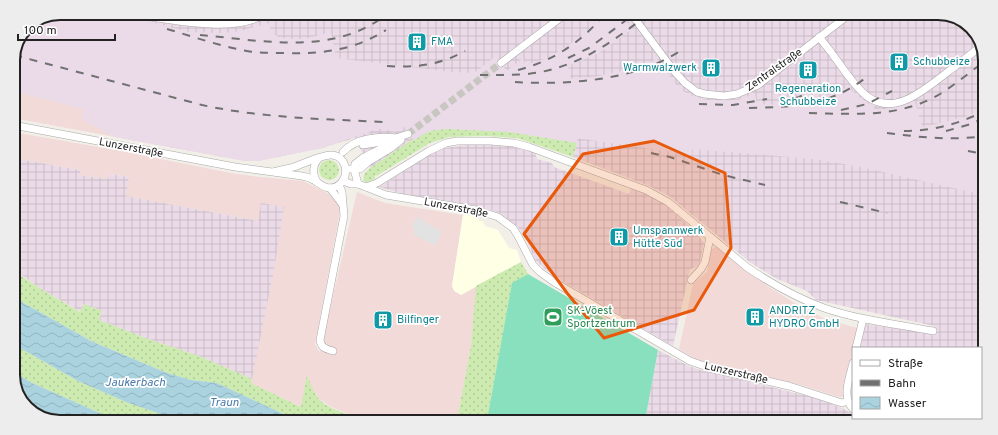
<svg xmlns="http://www.w3.org/2000/svg" width="998" height="435" font-family="Overpass,sans-serif">
<style>
.commercial{fill:#f2dad9}
.industrial{fill:url(#industrial-grid)}
.education{fill:#ffffe5}
.railway{fill:#ebdbe8}
.grass{fill:url(#grass-dots)}
.pitch{fill:#88e0be}
.parking{fill:#e2e2e2}
.water{fill:url(#water-waves)}
.lines{fill:none;stroke-linecap:round;stroke-linejoin:round}
.street-tunnel{stroke:#c8c6c1;stroke-width:7;stroke-dasharray:7 3.5;stroke-linecap:butt}
.street-casing{stroke:#a9a9a9;stroke-width:8}
.street{stroke:#fff;stroke-width:7}
.rail{stroke:#707070;stroke-width:2;stroke-dasharray:8 8;stroke-linecap:butt}
.marked{fill:#e8590c;fill-opacity:0.2;stroke:#e8590c;stroke-width:3;stroke-linejoin:round}
.labels{text-anchor:middle;dominant-baseline:central;stroke-width:3.5;stroke-linejoin:round;paint-order:stroke}
.culture-label{font-size:11px;fill:#0d838f;stroke:#fff;text-anchor:start}
.street-label{font-size:11px;fill:#222;stroke:#fff}
.leisure-label{font-size:11px;fill:#27864d;stroke:#fff;text-anchor:start}
.water-label{font-size:12px;font-style:italic;fill:#4a7aab;stroke:#fff}
.rim{fill:none;stroke:#222;stroke-width:2}
</style>
<defs>
<pattern id="industrial-grid" width="8" height="8" patternUnits="userSpaceOnUse"><rect width="8" height="8" fill="#ebdbe8"/><path d="M0 4h8M4 0v8" fill="none" stroke="#c9bcc7"/></pattern>
<pattern id="grass-dots" width="8" height="8" patternUnits="userSpaceOnUse"><rect width="8" height="8" fill="#cdebb0"/><path d="M2 2h.1M6 6h.1" fill="none" stroke="#b0c997" stroke-width="1.8" stroke-linecap="round"/></pattern>
<pattern id="water-waves" width="16" height="10" patternUnits="userSpaceOnUse"><rect width="16" height="10" fill="#aad3df"/><path d="M0 5q4-4 8 0t8 0" fill="none" stroke="#92b5bf"/></pattern>
</defs>
<rect width="100%" height="100%" fill="#f2efe9"/>
<g class="commercial">
<path d="M13,91L85,109L84,120L115,137L13,118Z"/>
<path d="M13,132L116,150L231,173L260,177L303,181L329,194L340,206V212L315,344L320,352L357,192L385,203L463,215L452,286L461,295L476,286V296L471,347L457,420H364L331,407L319,399L312,388L307,376L302,407L250,383L252,379L258,221L125,196L129,177L109,174L108,179L80,175V170L13,158Z"/>
<path d="M716,247L721,250L769,287L803,308L825,319L857,328L843,397H839L801,385L710,364L695,359L679,349L693,284L707,272L710,251L713,248Z"/>
</g>
<g class="industrial">
<path d="M60,13L956,16L976,31L985,56L982,393L981,348H859L865,324L932,333L934,326L816,300L807,291L777,279L751,263L669,196L647,185L573,157L576,143L509,132L447,129L436,130L414,141L413,139L370,168L355,138L322,148L258,161H245L115,137L84,120L82,116L84,109L13,91V57L27,26Z"/>
<path d="M470,144L510,146L523,149L535,152L537,159L552,163L554,167L629,194L631,188L661,201L696,232L704,243L699,266L690,269L673,346L562,281L546,270L535,260L527,241L517,226L500,213L477,206L403,194L379,187L433,153L445,148Z"/>
<path d="M13,158L80,170V175L108,179L109,174L129,177L126,196L258,221L261,203L284,207L274,270L252,379L199,356L148,339L99,320L102,311L84,304L81,312L41,289L17,272L16,254L13,251Z"/>
<path d="M658,350L687,365L701,370L816,398L842,408L853,414V418H859L864,422L645,421Z"/>
<path d="M872,418H952L939,422H878Z"/>
</g>
<path class="education" d="M463,215L475,216L480,221H483L485,226L498,230L509,248L517,250L521,262L461,295L454,291L452,286Z"/>
<path class="railway" d="M60,13H117L188,32L222,33L241,31L268,23L271,31L278,37L288,39H305L331,32L336,58L451,72L474,73L496,56L505,69L508,70L523,58L525,65L548,58L578,39L589,29L600,15H622L632,29L599,53L568,66L571,79L599,76L631,69L650,63L656,58L679,88L688,94L705,100H738L755,94L757,104L788,105L804,103L821,98L848,87L858,96L874,108L881,110L915,102L922,127L962,118L984,109V195L861,167L813,159L692,149V155L577,138V143L509,132L447,129L436,130L414,141L404,127L395,132L384,129H378L322,148L258,161H245L115,137L84,120L82,116L84,109L13,91V57L27,26Z"/>
<g class="grass">
<path d="M447,129L509,132L577,143L573,157L517,138L486,136L449,137L430,143L378,175L375,176V179L368,182L363,181L364,174L370,168L413,139L414,141C426,131 432,130 447,129Z"/>
<circle cx="329" cy="170" r="10"/>
<path d="M13,251L16,254L17,273L41,289L80,312L84,304L102,311L99,320L148,339L199,356L252,379L251,383L301,407L307,375C310,383 313,391 318,398C328,410 350,414 364,420H296L217,383L191,380L167,373L91,341L13,297Z"/>
<path d="M521,262L528,274L512,284L487,420H457L471,346L476,286Z"/>
<path d="M13,344L78,381L126,402L175,419H113L30,382L13,371Z"/>
</g>
<path class="pitch" d="M528,274L658,350L645,421L487,420L512,283Z"/>
<path class="parking" d="M417,217L442,232L435,246L413,234L415,229L411,227Z"/>
<g class="water">
<path d="M13,297L91,341L167,373L191,380L217,383L296,420L175,419L126,402L78,381L13,344Z"/>
<path d="M13,371L30,382L113,419H42L22,404L13,379Z"/>
</g>
<g class="lines">
<path class="street-tunnel" d="M408,134L501,63"/>
<defs>
<g id="street">
<path d="M137,13L143,16C181,21 231,33 266,14"/>
<path d="M632,15L674,71L685,83L697,92L705,94L724,96L737,94L758,85L847,16"/>
<path d="M819,37L831,52"/>
<path d="M833,55C843,68 855,88 868,97C895,116 924,90 945,74C957,65 969,56 981,46"/>
<path d="M501,63L564,15"/>
<path d="M13,125L235,167L302,176C305,177 309,177 311,179C318,181 322,188 330,188C350,187 351,157 332,155C323,154 303,164 294,167C287,169 280,170 273,172"/>
<path d="M363,145L387,141L408,134"/>
<path d="M343,152C355,138 379,136 396,138"/>
<path d="M368,155L389,145"/>
<path d="M350,169H354L355,164L364,157"/>
<path d="M343,181L351,184H358L366,187L386,195L476,210L498,217L513,228L518,236L533,265L540,272L554,282L690,361L713,369L789,386L842,403L848,401"/>
<path d="M317,182C312,173 312,166 319,158"/>
<path d="M358,184L354,169H360L368,162L391,148L401,140"/>
<path d="M366,187L377,183L429,151L446,143L457,141H490L514,143L529,147L646,190L668,202L748,268C772,284 797,298 824,308C859,320 896,324 933,331"/>
<path d="M330,188L342,204"/>
<path d="M691,280L701,269L705,262L710,237"/>
<path d="M856,348L863,319"/>
<path d="M333,351C326,349 321,348 320,340L344,216L342,192L339,185"/>
<path d="M853,363C850,377 841,396 853,409"/>
<path d="M866,418L872,422"/>
</g>
</defs>
<use href="#street" class="street-casing"/>
<use href="#street" class="street"/>
<g class="rail">
<path d="M167,29C194,37 220,46 247,51C259,53 271,53 283,53C321,54 353,51 386,30"/>
<path d="M200,35C259,40 326,55 379,20"/>
<path d="M14,55L202,105C262,118 323,119 385,122"/>
<path d="M568,58L589,48L633,15"/>
<path d="M387,66C415,68 440,65 465,51"/>
<path d="M518,70C553,61 580,43 604,15"/>
<path d="M480,75C496,75 511,75 527,74C575,69 610,44 647,15"/>
<path d="M515,82C568,85 634,81 680,51"/>
<path d="M779,103L799,97L813,90"/>
<path d="M699,104L733,105L767,99"/>
<path d="M749,108C792,107 829,106 864,79"/>
<path d="M841,110L867,104L892,91"/>
<path d="M809,113C854,114 900,118 940,94C956,84 970,72 985,61"/>
<path d="M904,131C932,131 960,124 984,111"/>
<path d="M946,131L971,124L984,118"/>
<path d="M887,133C919,137 951,141 984,136"/>
<path d="M968,151L984,154"/>
<path d="M651,153L670,157L723,175L765,185"/>
<path d="M840,202L887,213"/>
</g>
</g>
<path class="marked" d="M654,141L725,173L731,248L694,310L604,338L567,293L524,234L583,154Z"/>
<defs>
<symbol id="building-square" viewBox="-11 -11 22 22"><rect x="-9" y="-9" width="18" height="18" rx="4" fill="#0f9aa8" stroke="#fff"/><path d="M-4-6H4V6H1V3H-1V6H-4ZM-2.5-4.3h1.7v1.8h-1.7ZM.8-4.3h1.7v1.8H.8ZM-2.5-1h1.7V.8h-1.7ZM.8-1h1.7V.8H.8Z" fill="#fff"/></symbol>
<symbol id="stadium-square" viewBox="-11 -11 22 22"><rect x="-9" y="-9" width="18" height="18" rx="4" fill="#2e9e5b" stroke="#fff"/><path d="M0-5a6.5 5 0 1 0 0 10a6.5 5 0 1 0 0-10ZM-3.5-1.8h7v3.6h-7Z" fill="#fff"/></symbol>
</defs>
<g fill-rule="evenodd">
<use href="#building-square" x="406" y="31" width="22" height="22"/>
<use href="#building-square" x="888" y="51" width="22" height="22"/>
<use href="#building-square" x="700" y="57" width="22" height="22"/>
<use href="#building-square" x="797" y="59" width="22" height="22"/>
<use href="#building-square" x="608" y="226" width="22" height="22"/>
<use href="#stadium-square" x="542" y="306" width="22" height="22"/>
<use href="#building-square" x="744" y="306" width="22" height="22"/>
<use href="#building-square" x="372" y="309" width="22" height="22"/>
</g>
<g class="labels">
<g class="culture-label">
<text x="431" y="42">FMA</text>
<text x="913" y="62">Schubbeize</text>
<text x="697" y="68" text-anchor="end">Warmwalzwerk</text>
<text x="808" y="89" text-anchor="middle">Regeneration<tspan x="808" dy="13">Schubbeize</tspan></text>
<text x="633" y="231">Umspannwerk<tspan x="633" dy="13">Hütte Süd</tspan></text>
<text x="769" y="311">ANDRITZ<tspan x="769" dy="13">HYDRO GmbH</tspan></text>
<text x="397" y="320">Bilfinger</text>
</g>
<g class="street-label">
<text transform="translate(774 70) rotate(-35)">Zentralstraße</text>
<text transform="translate(131 148) rotate(11)">Lunzerstraße</text>
<text transform="translate(456 208) rotate(11)">Lunzerstraße</text>
<text transform="translate(736 373) rotate(13)">Lunzerstraße</text>
</g>
<g class="leisure-label">
<text x="567" y="311">SK-Vöest<tspan x="567" dy="13">Sportzentrum</tspan></text>
</g>
<g class="water-label">
<text x="135" y="383">Jaukerbach</text>
<text x="224" y="403">Traun</text>
</g>
</g>
<path d="M0 0H998V435H0ZM60 20H938A40 40 0 0 1 978 60V375A40 40 0 0 1 938 415H60A40 40 0 0 1 20 375V60A40 40 0 0 1 60 20Z" fill="#ededed" fill-rule="evenodd"/>
<path class="rim" d="M60 20H938A40 40 0 0 1 978 60V375A40 40 0 0 1 938 415H60A40 40 0 0 1 20 375V60A40 40 0 0 1 60 20Z"/>
<rect x="852" y="347" width="130" height="72" fill="#ffffff" stroke="#a7a7a7"/>
<rect x="860" y="360" width="20" height="6" fill="#ffffff" stroke="#a7a7a7"/>
<text x="888" y="367" font-size="12" fill="#222222">Straße</text>
<rect x="860" y="380" width="20" height="6" fill="#707070" stroke="#a7a7a7"/>
<text x="888" y="387" font-size="12" fill="#222222">Bahn</text>
<rect x="860" y="397" width="20" height="12" fill="url(#water-waves)" stroke="#a7a7a7"/>
<text x="888" y="407" font-size="12" fill="#222222">Wasser</text>
<path d="M18 34v6h97v-6" fill="none" stroke="#222222" stroke-width="2"/>
<text x="24" y="34" font-size="12" fill="#222222" stroke="#ffffff" stroke-width="3" paint-order="stroke">100 m</text>
</svg>
